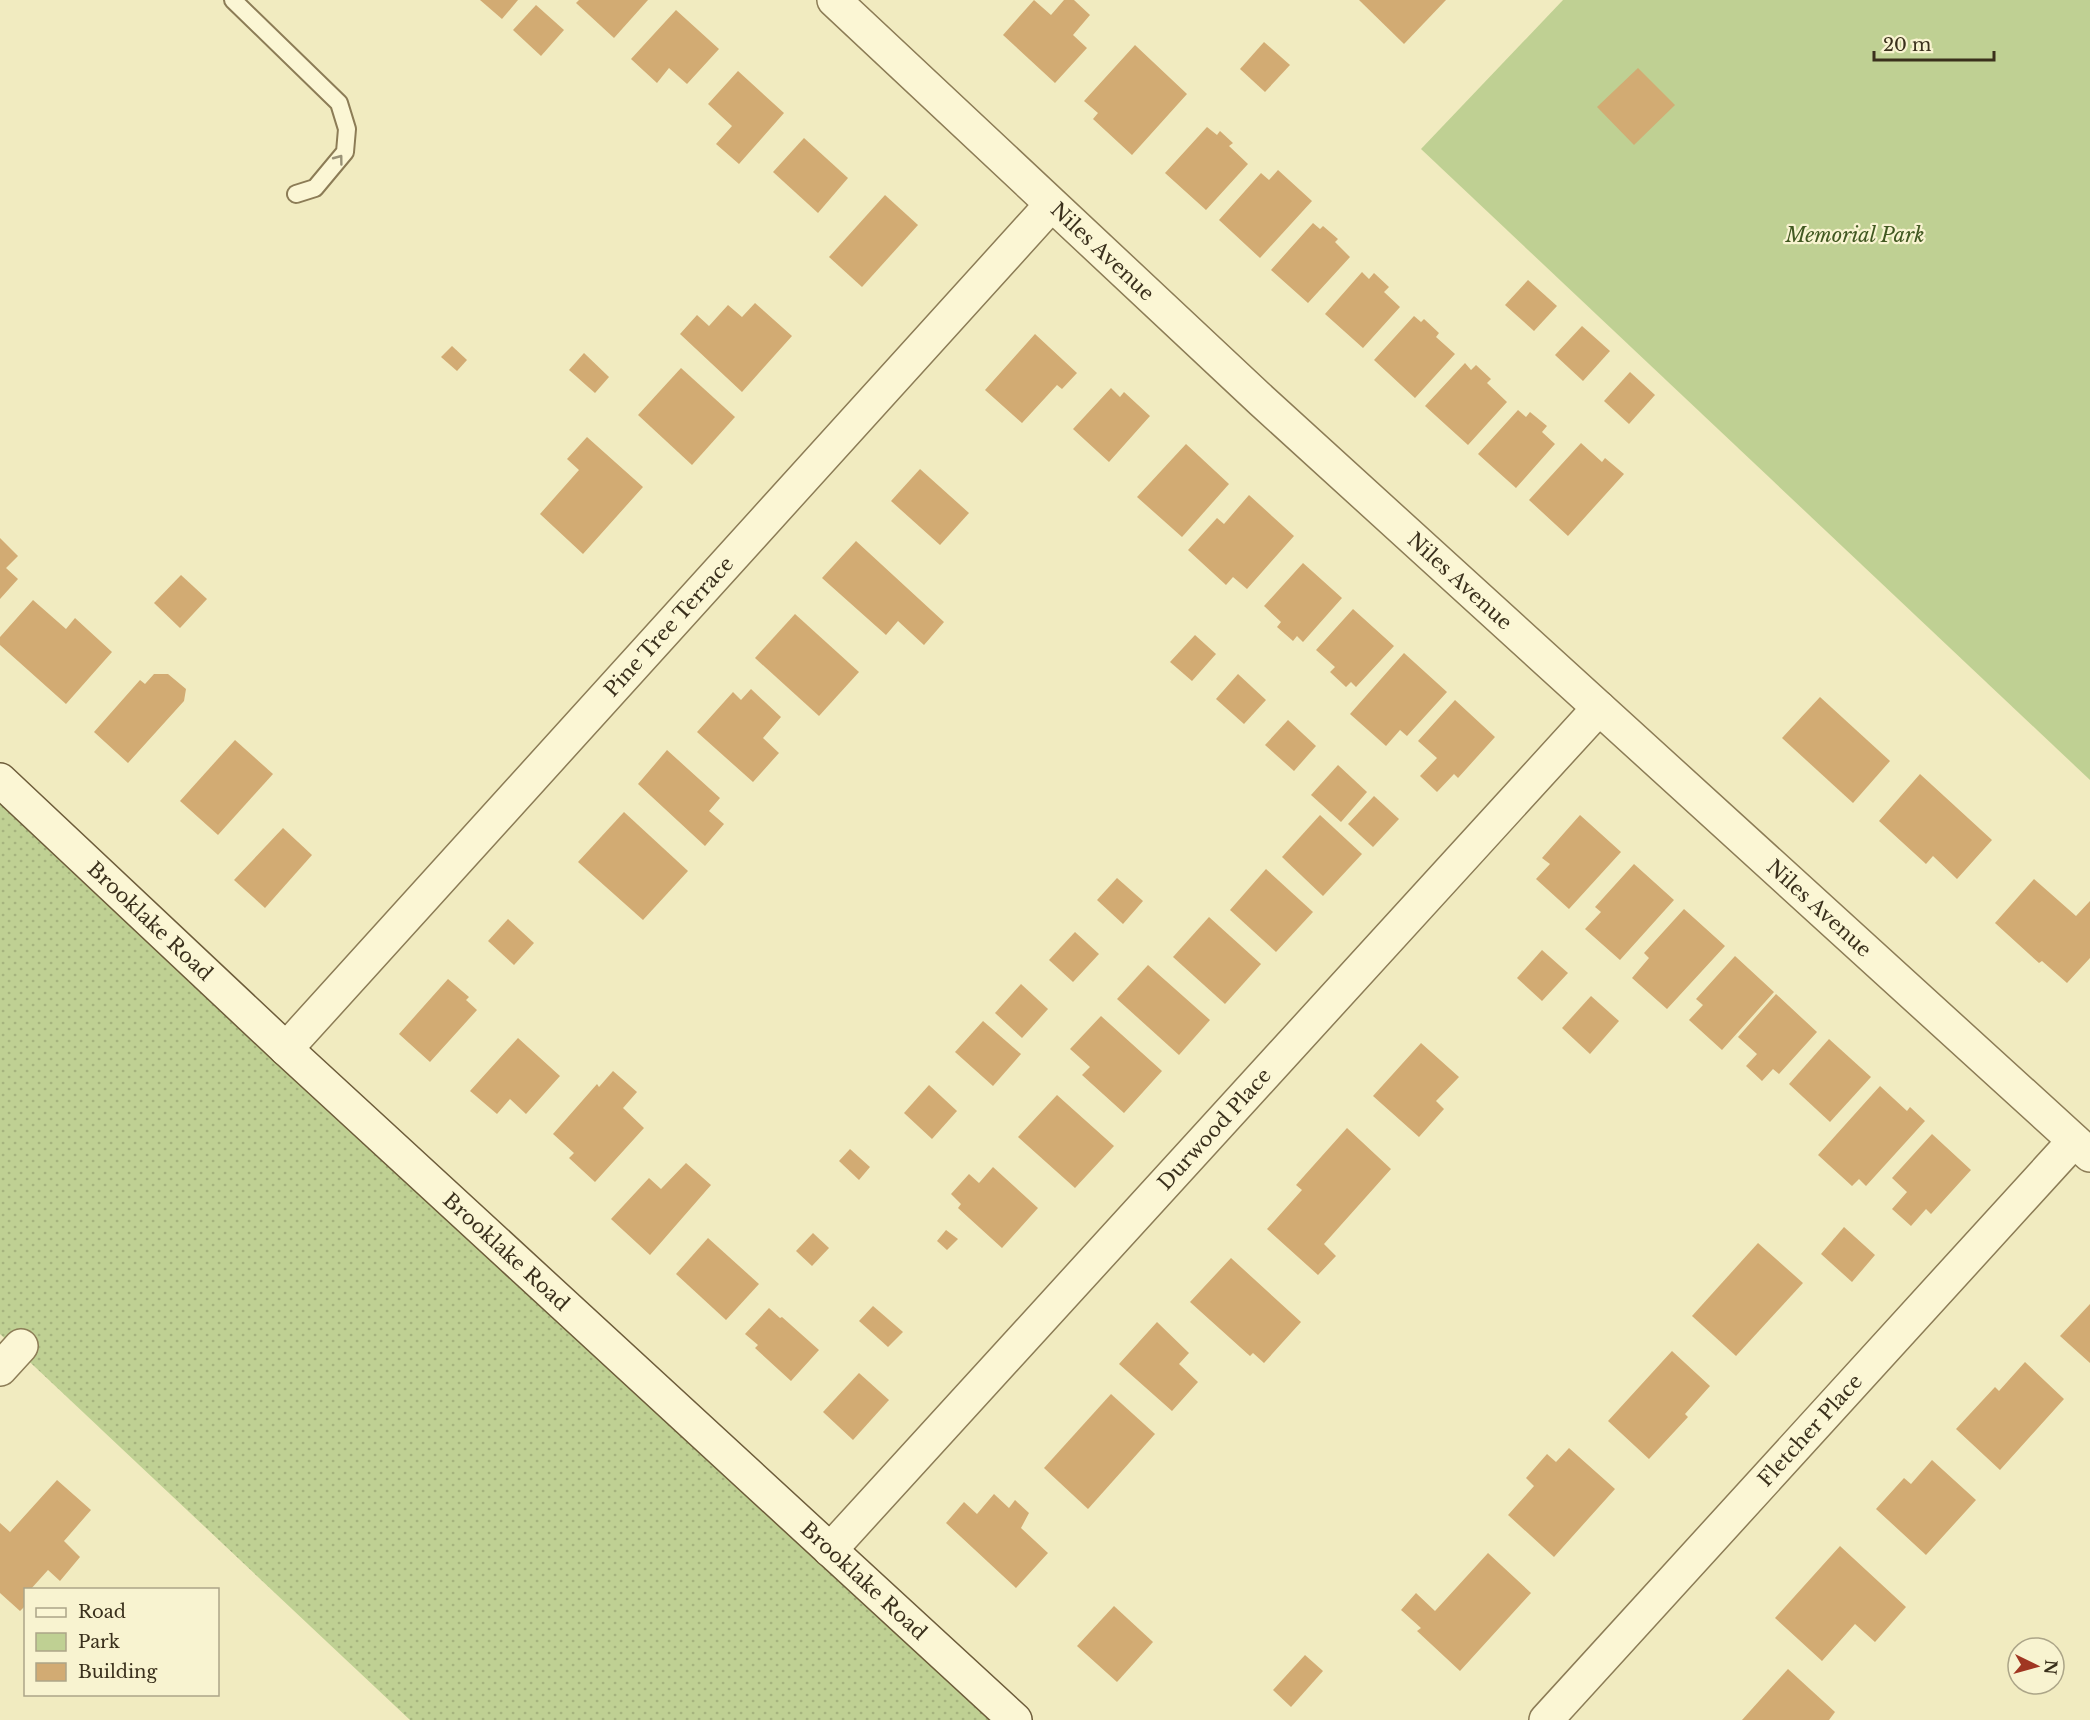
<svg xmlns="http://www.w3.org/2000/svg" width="2090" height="1720" font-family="'Libre Baskerville',serif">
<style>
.grass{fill:url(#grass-dots)}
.park{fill:#bfd093}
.building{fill:#d2ab73}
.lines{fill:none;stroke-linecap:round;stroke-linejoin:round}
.lane-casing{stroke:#8c7c56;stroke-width:20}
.street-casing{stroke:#8c7c56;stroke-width:36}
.secondary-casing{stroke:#6d5c3a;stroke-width:36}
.lane{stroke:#fbf6d4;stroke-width:16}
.street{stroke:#fbf6d4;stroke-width:33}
.secondary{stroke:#fbf6d4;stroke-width:33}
.oneway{stroke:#9a9378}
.labels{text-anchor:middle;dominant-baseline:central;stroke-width:4.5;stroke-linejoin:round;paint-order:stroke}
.park-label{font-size:20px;font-style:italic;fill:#415821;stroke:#f8f3d0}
.street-label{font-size:20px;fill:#3a301c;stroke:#f8f3d0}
</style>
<defs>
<pattern id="grass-dots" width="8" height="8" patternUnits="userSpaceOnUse" patternTransform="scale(1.5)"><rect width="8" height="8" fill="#bfd093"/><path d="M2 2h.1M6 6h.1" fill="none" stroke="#a5b37e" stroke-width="1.8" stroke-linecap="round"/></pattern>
</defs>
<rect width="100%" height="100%" fill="#f1ebc0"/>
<path class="grass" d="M0,797L993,1720H410L0,1334Z"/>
<path class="park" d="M1563,0H2090V780L1421,149Z"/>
<g class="building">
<path d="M480,0H518L502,19Z"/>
<path d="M579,0H648L614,38L576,3Z"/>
<path d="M1034,0L1051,15L1064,0H1074L1090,15L1073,35L1087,48L1055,83L1003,35Z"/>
<path d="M1359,0H1446L1404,44Z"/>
<path d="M536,5L564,30L541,56L513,30Z"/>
<path d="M676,10L719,49L687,84L669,68L657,83L631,59Z"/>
<path d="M1264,42L1290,65L1265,92L1240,69Z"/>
<path d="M1135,45L1187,94L1132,155L1093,119L1098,113L1084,101Z"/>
<path d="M1638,68L1675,105L1634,145L1597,107Z"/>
<path d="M738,71L784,113L739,164L716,144L732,126L708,104Z"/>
<path d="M1207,127L1217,135L1220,131L1233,143L1229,146L1248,164L1206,210L1165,173Z"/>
<path d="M804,138L848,178L818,213L773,172Z"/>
<path d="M1278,170L1312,201L1260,258L1219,220L1261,173L1269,180Z"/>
<path d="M885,195L918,225L862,287L829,257Z"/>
<path d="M1313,223L1320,229L1323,226L1338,239L1335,242L1350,257L1308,303L1271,270Z"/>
<path d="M1362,272L1369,279L1374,273L1389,287L1384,292L1400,307L1363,348L1325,314Z"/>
<path d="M1528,280L1557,306L1534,331L1505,305Z"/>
<path d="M755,303L792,336L742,392L680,334L697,315L709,326L728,305L742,317Z"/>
<path d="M1414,316L1421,322L1424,319L1439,333L1436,337L1455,354L1415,398L1374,360Z"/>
<path d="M1582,326L1610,351L1583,381L1555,355Z"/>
<path d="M1035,334L1077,373L1062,389L1057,385L1022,423L985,390Z"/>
<path d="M452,346L467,360L457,371L441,357Z"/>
<path d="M584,353L609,377L595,393L569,370Z"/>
<path d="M1465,363L1471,370L1476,365L1491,379L1487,383L1507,402L1468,445L1425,406Z"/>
<path d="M681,368L735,417L692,465L638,415Z"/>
<path d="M1630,372L1655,395L1629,424L1604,401Z"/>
<path d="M1111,388L1120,397L1124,392L1150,416L1109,462L1073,429Z"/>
<path d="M1518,410L1526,417L1530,412L1547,426L1542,432L1555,444L1516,488L1478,454Z"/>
<path d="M587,437L643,487L583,554L540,514L579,470L567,459Z"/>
<path d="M1581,443L1602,462L1605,458L1624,474L1568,536L1529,500Z"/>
<path d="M1186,444L1229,484L1182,537L1137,497Z"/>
<path d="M920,469L969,513L940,545L891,501Z"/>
<path d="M1249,495L1294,536L1247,589L1233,577L1226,585L1188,550L1217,518L1224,524Z"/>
<path d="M0,538L18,556L6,568L18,579L0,599Z"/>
<path d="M856,541L944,622L924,645L898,621L886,635L822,578Z"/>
<path d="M1303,563L1342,598L1303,642L1297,636L1293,641L1277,627L1281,622L1264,606Z"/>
<path d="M181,575L207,599L180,628L154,603Z"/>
<path d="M33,600L66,629L75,618L112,652L66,704L0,645V637Z"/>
<path d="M1353,609L1394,646L1356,687L1351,682L1346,687L1330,672L1335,667L1316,650Z"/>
<path d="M795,614L859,672L819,716L755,658Z"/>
<path d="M1195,635L1216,654L1192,681L1170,662Z"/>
<path d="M1404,653L1447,692L1407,736L1400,730L1386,746L1350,714Z"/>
<path d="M154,674H168L186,689L184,701L128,763L94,732L140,680L145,684Z"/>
<path d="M1238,674L1266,700L1244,724L1216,699Z"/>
<path d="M751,689L781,717L763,738L779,753L753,782L697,732L733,692L741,700Z"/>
<path d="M1820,697L1890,761L1853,803L1782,738Z"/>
<path d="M1455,700L1495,737L1458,778L1454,774L1437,792L1420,776L1437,758L1418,741Z"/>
<path d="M1288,720L1316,746L1294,771L1265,745Z"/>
<path d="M235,740L273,774L218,835L180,801Z"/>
<path d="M667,750L720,798L709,811L724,824L705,846L638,784Z"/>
<path d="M1338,765L1367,792L1341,822L1311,795Z"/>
<path d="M1920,774L1992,840L1957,879L1933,856L1926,864L1879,821Z"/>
<path d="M1374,796L1399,819L1373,847L1348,824Z"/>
<path d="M624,812L688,871L643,920L578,862Z"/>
<path d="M1320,815L1362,854L1323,896L1282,857Z"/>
<path d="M1580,815L1621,852L1569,909L1536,879L1550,864L1542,858Z"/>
<path d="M283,828L312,855L265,908L234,880Z"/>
<path d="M1634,864L1674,900L1620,960L1585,929L1601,912L1595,907Z"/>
<path d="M1266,869L1313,912L1276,952L1230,910Z"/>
<path d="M1117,878L1143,901L1123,924L1097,900Z"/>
<path d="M2034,879L2076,916L2090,901V958L2067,983L2042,961L2039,963L1995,923Z"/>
<path d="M1684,909L1725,946L1667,1009L1632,978L1649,958L1644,953Z"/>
<path d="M1209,917L1261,964L1225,1004L1173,957Z"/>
<path d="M508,919L534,943L514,965L488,941Z"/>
<path d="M1075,932L1099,954L1073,982L1049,960Z"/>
<path d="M1542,950L1568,973L1542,1001L1517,978Z"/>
<path d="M1735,956L1774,992L1722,1050L1689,1020L1703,1005L1696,999Z"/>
<path d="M1148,965L1210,1020L1179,1055L1117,999Z"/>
<path d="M448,979L469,997L466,1000L477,1010L430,1062L399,1034Z"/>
<path d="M1021,984L1048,1009L1022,1038L995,1013Z"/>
<path d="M1776,994L1817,1032L1779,1074L1773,1069L1762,1081L1746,1066L1757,1054L1738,1037Z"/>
<path d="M1591,996L1619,1021L1590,1054L1562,1028Z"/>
<path d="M1101,1016L1162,1071L1124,1113L1082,1075L1090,1067L1070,1049Z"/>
<path d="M983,1021L1021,1054L993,1086L955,1052Z"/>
<path d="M518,1038L560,1076L526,1114L510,1099L497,1114L470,1091Z"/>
<path d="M1829,1039L1871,1077L1830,1122L1789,1084Z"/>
<path d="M1421,1043L1459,1077L1436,1101L1444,1109L1419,1137L1373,1096Z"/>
<path d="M613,1071L637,1092L623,1108L644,1128L595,1182L569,1158L574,1153L553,1134L597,1084L599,1087Z"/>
<path d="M929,1085L957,1111L932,1139L904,1113Z"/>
<path d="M1880,1086L1907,1111L1910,1107L1925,1121L1866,1186L1859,1179L1852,1186L1818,1155Z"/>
<path d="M1057,1095L1114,1146L1075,1188L1018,1137Z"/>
<path d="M1347,1128L1391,1169L1324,1244L1336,1256L1318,1275L1267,1229L1302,1190L1296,1185Z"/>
<path d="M1932,1134L1971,1170L1931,1214L1926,1209L1911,1226L1892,1209L1907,1192L1892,1178Z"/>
<path d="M850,1149L870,1167L859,1180L839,1161Z"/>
<path d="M686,1163L711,1185L650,1255L611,1219L649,1178L661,1189Z"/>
<path d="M993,1167L1038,1208L1002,1248L958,1208L961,1204L951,1194L969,1174L979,1183Z"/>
<path d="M1844,1227L1875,1255L1852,1282L1821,1254Z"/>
<path d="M946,1230L958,1239L947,1250L937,1241Z"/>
<path d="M813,1233L829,1248L812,1266L796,1251Z"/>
<path d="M708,1238L759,1284L726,1320L676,1274Z"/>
<path d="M1758,1243L1803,1283L1736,1356L1692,1316Z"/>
<path d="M1231,1258L1301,1322L1264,1363L1253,1353L1250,1356L1190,1302Z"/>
<path d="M2090,1304V1363L2060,1336Z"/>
<path d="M873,1306L903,1332L888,1347L859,1321Z"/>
<path d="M769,1308L780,1318L782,1317L819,1350L791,1381L755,1348L758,1345L745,1334Z"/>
<path d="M1157,1322L1189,1353L1179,1364L1198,1382L1172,1411L1119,1364Z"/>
<path d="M1672,1351L1710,1386L1685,1414L1688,1417L1649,1459L1608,1421Z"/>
<path d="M2025,1362L2064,1399L2000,1470L1956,1429L1995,1387L1999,1391Z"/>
<path d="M859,1373L889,1400L853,1440L823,1412Z"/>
<path d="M1111,1394L1155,1434L1088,1509L1044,1468Z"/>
<path d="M1569,1448L1615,1489L1554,1557L1508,1515L1534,1486L1526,1478L1547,1454L1556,1462Z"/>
<path d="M1932,1460L1976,1500L1926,1555L1876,1509L1904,1478L1911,1484Z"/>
<path d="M57,1480L91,1510L64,1541L80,1557L60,1581L48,1570L30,1590H26V1605L20,1611L0,1593V1523L10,1532Z"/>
<path d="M994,1494L1009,1508L1015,1500L1029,1513L1021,1528L1048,1553L1016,1588L946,1523L964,1502L977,1514Z"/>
<path d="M1840,1546L1906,1607L1875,1642L1855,1624L1822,1661L1775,1618Z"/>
<path d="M1488,1553L1531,1593L1460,1671L1417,1631L1421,1628L1401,1610L1416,1593L1435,1611Z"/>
<path d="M1114,1606L1153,1642L1117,1682L1077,1646Z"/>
<path d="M1305,1655L1323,1671L1291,1707L1273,1690Z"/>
<path d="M1788,1669L1835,1712L1829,1720H1742Z"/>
</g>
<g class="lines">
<defs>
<path id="lane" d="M233,0L339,103L347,129L345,152L315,188L296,194"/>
<g id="street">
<path id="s1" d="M834,0L1262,401L2090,1155"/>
<path id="s2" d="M286,1049L1051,205"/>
<path d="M0,1369L21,1346"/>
<path id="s3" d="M830,1550L1599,708"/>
<path id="s4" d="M1546,1720L2074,1141"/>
</g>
<g id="secondary">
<path id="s5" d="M0,780L286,1049L1015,1720"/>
</g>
</defs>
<use href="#lane" class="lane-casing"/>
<use href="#street" class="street-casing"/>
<use href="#secondary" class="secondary-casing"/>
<use href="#lane" class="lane"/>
<use href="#street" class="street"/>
<use href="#secondary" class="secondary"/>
</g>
<defs><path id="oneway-chevron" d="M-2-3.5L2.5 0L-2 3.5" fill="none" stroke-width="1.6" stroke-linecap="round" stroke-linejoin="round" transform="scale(1.5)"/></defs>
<use class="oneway" href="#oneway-chevron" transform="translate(339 159) rotate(-53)"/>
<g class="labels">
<g class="park-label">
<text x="1855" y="235">Memorial Park</text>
</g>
<g class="street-label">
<text stroke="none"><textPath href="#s1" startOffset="368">Niles Avenue</textPath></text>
<text stroke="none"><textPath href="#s1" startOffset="854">Niles Avenue</textPath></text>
<text stroke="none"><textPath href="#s2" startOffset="570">Pine Tree Terrace</textPath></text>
<text stroke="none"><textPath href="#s1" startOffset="1340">Niles Avenue</textPath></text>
<text stroke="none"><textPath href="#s5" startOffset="206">Brooklake Road</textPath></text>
<text stroke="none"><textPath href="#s3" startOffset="570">Durwood Place</textPath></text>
<text stroke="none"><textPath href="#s5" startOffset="692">Brooklake Road</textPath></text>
<text stroke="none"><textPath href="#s4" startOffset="392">Fletcher Place</textPath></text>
<text stroke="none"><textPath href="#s5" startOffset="1178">Brooklake Road</textPath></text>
</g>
</g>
<rect x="24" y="1588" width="195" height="108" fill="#f8f3d0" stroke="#aca588" stroke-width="1.5"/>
<rect x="36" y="1608" width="30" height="9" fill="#fbf6d4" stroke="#aca588" stroke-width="1.5"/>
<text x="78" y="1618" font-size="18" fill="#3a301c">Road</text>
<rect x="36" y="1633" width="30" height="18" fill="#bfd093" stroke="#aca588" stroke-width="1.5"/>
<text x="78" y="1648" font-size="18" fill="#3a301c">Park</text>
<rect x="36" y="1663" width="30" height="18" fill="#d2ab73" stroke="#aca588" stroke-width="1.5"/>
<text x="78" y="1678" font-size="18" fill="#3a301c">Building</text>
<g transform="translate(2036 1666) rotate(95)"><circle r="28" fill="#f8f3d0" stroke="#aca588" stroke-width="1.5"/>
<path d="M0-4.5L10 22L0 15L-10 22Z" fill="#a03622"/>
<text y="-9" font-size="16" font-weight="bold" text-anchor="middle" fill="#3a301c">N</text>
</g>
<path d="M1874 51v9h120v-9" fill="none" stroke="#3a301c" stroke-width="3"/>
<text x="1883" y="51" font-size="18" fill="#3a301c" stroke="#f8f3d0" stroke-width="4.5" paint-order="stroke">20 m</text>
</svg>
